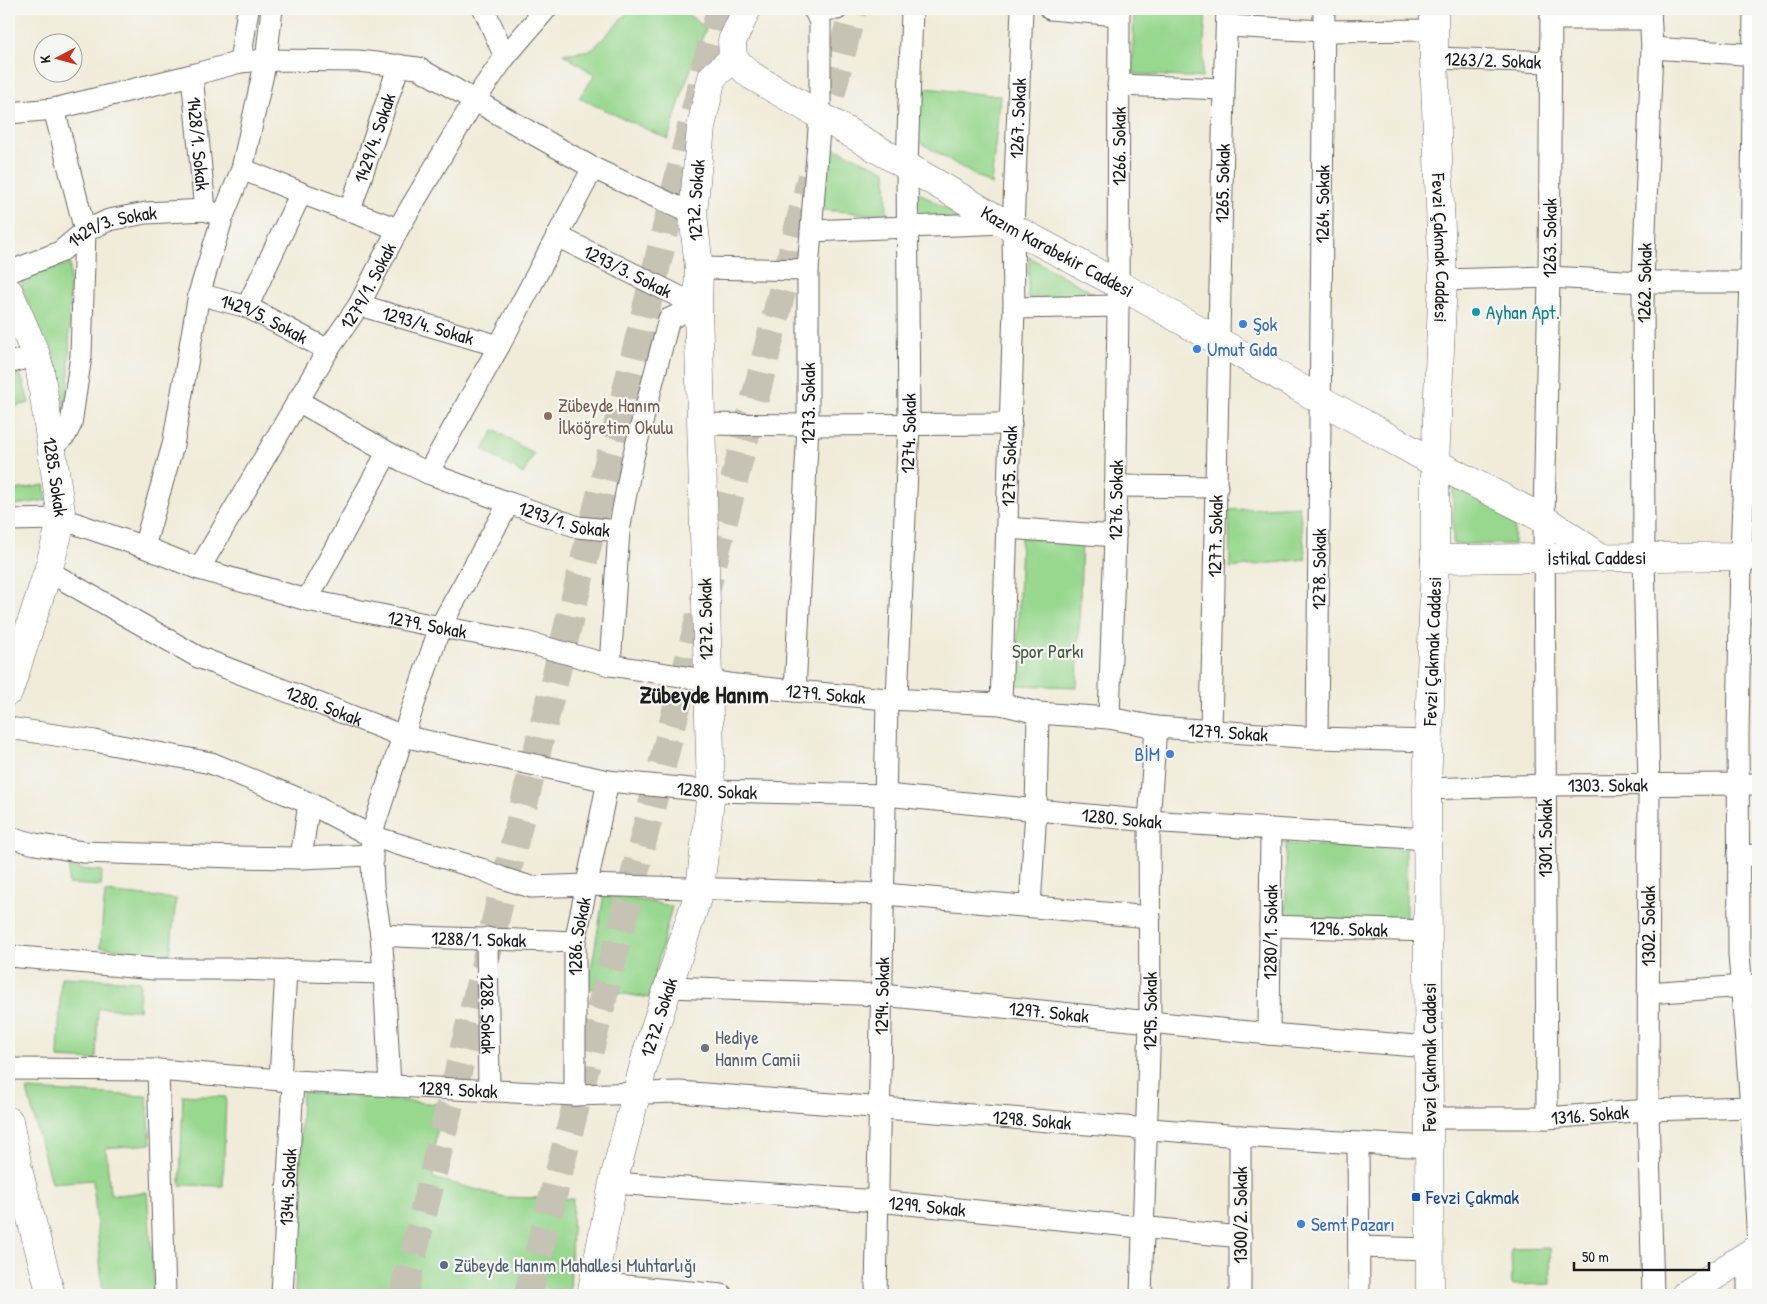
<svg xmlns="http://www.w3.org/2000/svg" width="1767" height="1304" font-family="'Patrick Hand',sans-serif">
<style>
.green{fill:#97d78e;stroke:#5a7a55}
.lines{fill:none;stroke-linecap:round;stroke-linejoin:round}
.motorway-tunnel{stroke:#c6c2b4;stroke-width:28;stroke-dasharray:28 14;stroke-linecap:butt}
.minor-casing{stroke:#67655e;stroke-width:23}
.tertiary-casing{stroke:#67655e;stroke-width:29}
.secondary-casing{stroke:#67655e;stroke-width:29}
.minor{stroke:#fff;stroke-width:21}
.tertiary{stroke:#fff;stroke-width:28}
.secondary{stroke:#fff;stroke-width:28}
.culture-dot{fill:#0f9aa8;stroke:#f6f6f2;stroke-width:2}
.shop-dot{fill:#3f7fe0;stroke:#f6f6f2;stroke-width:2}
.education-dot{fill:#8d6e63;stroke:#f6f6f2;stroke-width:2}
.worship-dot{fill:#6b7280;stroke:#f6f6f2;stroke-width:2}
.transit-dot{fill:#1a4fb4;stroke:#f6f6f2;stroke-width:2}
.service-dot{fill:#5c6f8a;stroke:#f6f6f2;stroke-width:2}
.labels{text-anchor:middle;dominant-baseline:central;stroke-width:4.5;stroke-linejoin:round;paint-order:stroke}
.street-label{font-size:19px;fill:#1c1c1c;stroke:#f6f6f2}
.culture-label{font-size:19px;fill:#0d838f;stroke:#f6f6f2;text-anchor:start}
.shop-label{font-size:19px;fill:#366cbe;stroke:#f6f6f2;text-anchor:start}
.education-label{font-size:19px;fill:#785e54;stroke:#f6f6f2;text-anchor:start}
.park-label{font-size:19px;fill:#475d44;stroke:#f6f6f2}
.worship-label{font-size:19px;fill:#5b616d;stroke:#f6f6f2;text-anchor:start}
.transit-label{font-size:19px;fill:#164399;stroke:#f6f6f2;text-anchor:start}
.service-label{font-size:19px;fill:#4e5e75;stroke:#f6f6f2;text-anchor:start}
.district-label{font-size:24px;font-weight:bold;fill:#1c1c1c;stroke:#f6f6f2}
</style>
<rect width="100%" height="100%" fill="#f6f6f2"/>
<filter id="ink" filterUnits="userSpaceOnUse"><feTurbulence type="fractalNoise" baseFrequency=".02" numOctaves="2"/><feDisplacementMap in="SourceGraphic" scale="10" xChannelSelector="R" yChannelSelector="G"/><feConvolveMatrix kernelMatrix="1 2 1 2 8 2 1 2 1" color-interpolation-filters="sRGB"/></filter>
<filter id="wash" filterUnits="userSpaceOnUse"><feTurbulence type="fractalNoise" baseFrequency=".0096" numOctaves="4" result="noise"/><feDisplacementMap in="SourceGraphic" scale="20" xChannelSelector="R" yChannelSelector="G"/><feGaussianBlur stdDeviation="1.12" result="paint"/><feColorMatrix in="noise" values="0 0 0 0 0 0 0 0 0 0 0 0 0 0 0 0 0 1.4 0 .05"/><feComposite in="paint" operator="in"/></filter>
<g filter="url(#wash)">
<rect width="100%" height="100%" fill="#f1ecda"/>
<g class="green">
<path d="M631,9H681L706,28L684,87L668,139L579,98L595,75L563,54L592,50Z"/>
<path d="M1134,9H1206L1202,78L1132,74Z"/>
<path d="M917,87L1000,96L991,185L916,140Z"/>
<path d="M829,146L886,171L887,215L822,210Z"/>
<path d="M915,190L964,220L915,221Z"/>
<path d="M1029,257L1095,294L1028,298Z"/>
<path d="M70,264L69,382L61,422L39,335L21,283L28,275Z"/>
<path d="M21,375L29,403L9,408V378Z"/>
<path d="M494,430L534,454L523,474L483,450Z"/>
<path d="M44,485L47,500L9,506V491Z"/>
<path d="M1453,488L1515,515L1514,544H1453Z"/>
<path d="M1299,506L1306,559L1230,568L1229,510Z"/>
<path d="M1021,538L1082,541L1077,687L1016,685Z"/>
<path d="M1286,844L1406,849V923L1286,917Z"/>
<path d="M69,868L102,871L101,886L68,884Z"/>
<path d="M105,892L176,899L170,955L100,947Z"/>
<path d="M604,894L672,906L649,998L588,988Z"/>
<path d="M61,977L140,981L139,1010L98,1008L96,1060L58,1058Z"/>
<path d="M27,1090L147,1096L151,1144L106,1148L110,1193L116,1195L147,1192L155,1295H103L93,1180L51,1183Z"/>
<path d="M302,1092L438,1104L433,1178L504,1197L573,1199L570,1295H295Z"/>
<path d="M183,1095L226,1097L223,1186L180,1185Z"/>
<path d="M1550,1248L1551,1284L1512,1285L1511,1249Z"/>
</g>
</g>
<g filter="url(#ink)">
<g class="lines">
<g class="motorway-tunnel">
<path d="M821,135L853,9"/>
<path d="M403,1295L720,9"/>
<path d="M528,1295L811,177"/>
</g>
<defs>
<g id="minor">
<path d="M484,9L505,57"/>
<path d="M813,9H837"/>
<path d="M1050,9L1118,15"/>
<path d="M1650,9L1652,48L1643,282L1644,558L1649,786L1648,1110L1653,1295"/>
<path d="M1754,9L1751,282L1741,556L1738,736L1739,954L1751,1107L1758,1246"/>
<path d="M1551,19H1650"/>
<path d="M1227,26L1324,31L1434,30"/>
<path d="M1652,48L1758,55"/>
<path id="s1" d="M1434,58L1551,62"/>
<path d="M240,62L248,9"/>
<path id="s2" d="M192,75L205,210"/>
<path d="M1118,85L1224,89"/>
<path d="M9,113L54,109L192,75L240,62L266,60L358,61L418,68L593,168L693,214"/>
<path d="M242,169L301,193L398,229"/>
<path id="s3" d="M350,210L399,65"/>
<path d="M811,231L1005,223"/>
<path id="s4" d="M557,236L698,306"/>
<path d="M699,268L808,270"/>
<path id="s5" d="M9,272L60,252L85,231L109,220L146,213L205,210L223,216"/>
<path d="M1443,280L1549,277L1643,282H1758"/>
<path id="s6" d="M199,294L247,307L328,350"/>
<path id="s7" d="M359,305L499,346"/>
<path d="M247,307L301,193"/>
<path d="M1014,308L1118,306"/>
<path d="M9,363L36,355"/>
<path d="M298,401L403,461L428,473L509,503L440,627L403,736L371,836L481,869L502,878L531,887L587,885L884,894L1150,917"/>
<path d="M702,424L808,425L1011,424"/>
<path d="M52,448L66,434L71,424L81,356L85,231L54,109"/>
<path d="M428,473L499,346L593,168"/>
<path d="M1115,486L1217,487"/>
<path id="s8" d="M509,503L578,527L619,531"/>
<path id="s9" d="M9,520L62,519L144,547L199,569L307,600L440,627L525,642L610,665L737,685L795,691L887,699L1001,704L1038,713L1109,718L1156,727L1317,738L1429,741"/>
<path d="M1007,528L1115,536"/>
<path d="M144,547L173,445L199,294L223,216L242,169L266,60L272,9"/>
<path id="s10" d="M199,569L328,350L359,305L398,229L474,101L505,57L546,9"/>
<path id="s11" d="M48,571L198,657L403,736L608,781L711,791L886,795L1149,821L1427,839"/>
<path d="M307,600L387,453"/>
<path d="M610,665L619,531L632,461L669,319L698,306"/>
<path id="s12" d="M795,691L808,425V270L820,116V22L814,9"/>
<path id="s13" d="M897,698L909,424L907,167L912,9"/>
<path id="s14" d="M1001,704L1014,308L1013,228L1022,9"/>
<path id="s15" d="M1109,718L1115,536L1118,306L1119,9"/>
<path d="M9,728L95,741L211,763L309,803L371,836L373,887L381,935L384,973L390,1086"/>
<path id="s16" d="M1211,731L1224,89L1227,9"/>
<path id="s17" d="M1317,738L1324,9"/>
<path id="s18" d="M1427,789L1545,785L1758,784"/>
<path d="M9,837L35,844L83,852L235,857L301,858L372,855"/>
<path d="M1738,856L1758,855"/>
<path d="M301,858L309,803"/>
<path d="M1030,906L1036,810L1038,713"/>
<path id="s19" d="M1270,926L1428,931"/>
<path id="s20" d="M381,935C446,939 510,939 575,942"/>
<path id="s21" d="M487,938L489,1091"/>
<path d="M9,956L155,969H233L384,973"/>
<path id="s22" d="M670,987L882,995L1269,1034L1428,1047"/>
<path d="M1648,993L1758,985"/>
<path id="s23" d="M1269,1034L1271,829"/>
<path id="s24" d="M9,1069L158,1070L293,1081L575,1095L679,1092L1240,1136L1429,1147"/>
<path d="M158,1070L165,1295"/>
<path d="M280,1080L286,970"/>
<path id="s25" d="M575,1095V942L608,781"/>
<path id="s26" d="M1429,1118H1547L1648,1110L1751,1107"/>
<path id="s27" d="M1547,1118L1544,519L1549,277L1551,9"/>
<path d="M1240,1136V1295"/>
<path d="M1358,1143L1359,1295"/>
<path id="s28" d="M613,1183L878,1201L1241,1237"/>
<path d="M1359,1247L1430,1249"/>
<path d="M1748,1255V1295"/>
<path d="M593,1283L722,1295"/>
<path id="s29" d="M282,1295L293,1081"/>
<path id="s30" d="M876,1295L887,699"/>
<path id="s31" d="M1141,1295L1150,1022L1149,821L1156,727"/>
</g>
<g id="tertiary">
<path id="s32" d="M1434,9V58L1443,280L1435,463V559"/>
<path id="s33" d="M9,292L36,355L40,370L62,519L48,571L9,691"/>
<path d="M9,1121L19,1173L51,1295"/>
<path id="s34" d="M591,1295L613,1183L648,1049L700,889L711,791L698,306L699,268L693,214L701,127L712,77L733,59"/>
</g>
<g id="secondary">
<path id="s35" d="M747,9L732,41L733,59L752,76L1013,228L1118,284L1321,400L1435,463L1544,519L1602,558"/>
<path id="s36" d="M1430,1295L1427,789L1435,559L1758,556"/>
<path d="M1685,1295L1758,1248"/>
</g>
</defs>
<use href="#minor" class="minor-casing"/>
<use href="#tertiary" class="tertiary-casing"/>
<use href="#secondary" class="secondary-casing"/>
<use href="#minor" class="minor"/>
<use href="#tertiary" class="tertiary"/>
<use href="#secondary" class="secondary"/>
</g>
</g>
<circle class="culture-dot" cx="1476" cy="312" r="5"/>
<g class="shop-dot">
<circle cx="1243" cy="324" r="5"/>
<circle cx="1197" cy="349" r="5"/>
<circle cx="1170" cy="754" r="5"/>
<circle cx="1301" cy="1224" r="5"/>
</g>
<circle class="education-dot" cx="548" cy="416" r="5"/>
<circle class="worship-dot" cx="705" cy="1048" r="5"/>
<rect class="transit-dot" x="1411" y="1192" width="10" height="10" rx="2.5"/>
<circle class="service-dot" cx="444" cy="1265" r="5"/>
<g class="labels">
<g class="street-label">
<text stroke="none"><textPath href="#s1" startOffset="59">1263/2. Sokak</textPath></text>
<text stroke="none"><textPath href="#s14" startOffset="586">1267. Sokak</textPath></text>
<text stroke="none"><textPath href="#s3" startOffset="76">1429/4. Sokak</textPath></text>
<text stroke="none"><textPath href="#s2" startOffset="69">1428/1. Sokak</textPath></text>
<text stroke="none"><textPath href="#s15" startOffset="572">1266. Sokak</textPath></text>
<text stroke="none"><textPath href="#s16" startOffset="548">1265. Sokak</textPath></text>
<text stroke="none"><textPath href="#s34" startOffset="1111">1272. Sokak</textPath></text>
<text stroke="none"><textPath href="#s17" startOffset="534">1264. Sokak</textPath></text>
<text stroke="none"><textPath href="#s5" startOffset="115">1429/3. Sokak</textPath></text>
<text stroke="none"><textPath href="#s27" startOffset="880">1263. Sokak</textPath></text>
<text stroke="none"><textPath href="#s32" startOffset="239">Fevzi Çakmak Caddesi</textPath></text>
<text stroke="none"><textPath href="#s35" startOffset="431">Kazım Karabekir Caddesi</textPath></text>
<text stroke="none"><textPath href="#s4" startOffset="79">1293/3. Sokak</textPath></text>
<text transform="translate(1644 283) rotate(-89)">1262. Sokak</text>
<text stroke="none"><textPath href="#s10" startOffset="330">1279/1. Sokak</textPath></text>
<text stroke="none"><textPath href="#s6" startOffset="70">1429/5. Sokak</textPath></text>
<text stroke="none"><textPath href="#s7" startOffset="72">1293/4. Sokak</textPath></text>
<text stroke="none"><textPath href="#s12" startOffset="288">1273. Sokak</textPath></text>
<text stroke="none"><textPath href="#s13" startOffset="265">1274. Sokak</textPath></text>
<text stroke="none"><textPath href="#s14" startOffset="238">1275. Sokak</textPath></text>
<text stroke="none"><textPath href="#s33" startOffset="192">1285. Sokak</textPath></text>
<text stroke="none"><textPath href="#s15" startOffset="218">1276. Sokak</textPath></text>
<text stroke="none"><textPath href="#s8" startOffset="58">1293/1. Sokak</textPath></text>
<text stroke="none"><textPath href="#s16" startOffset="195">1277. Sokak</textPath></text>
<text stroke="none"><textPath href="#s36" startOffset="898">İstikal Caddesi</textPath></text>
<text stroke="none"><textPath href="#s17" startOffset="169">1278. Sokak</textPath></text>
<text transform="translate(705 619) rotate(-91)">1272. Sokak</text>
<text stroke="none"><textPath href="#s9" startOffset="434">1279. Sokak</textPath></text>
<text stroke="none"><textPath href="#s36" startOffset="644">Fevzi Çakmak Caddesi</textPath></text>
<text stroke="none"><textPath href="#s9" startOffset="839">1279. Sokak</textPath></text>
<text stroke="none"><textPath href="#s11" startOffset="308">1280. Sokak</textPath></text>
<text stroke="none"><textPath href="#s9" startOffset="1244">1279. Sokak</textPath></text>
<text stroke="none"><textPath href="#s18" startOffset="181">1303. Sokak</textPath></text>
<text stroke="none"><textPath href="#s11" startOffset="712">1280. Sokak</textPath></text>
<text stroke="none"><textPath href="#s11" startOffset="1118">1280. Sokak</textPath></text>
<text transform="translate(1545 838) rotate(-90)">1301. Sokak</text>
<text transform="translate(1648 926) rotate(-90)">1302. Sokak</text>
<text stroke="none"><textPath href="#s19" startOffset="79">1296. Sokak</textPath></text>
<text stroke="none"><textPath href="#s23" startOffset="102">1280/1. Sokak</textPath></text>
<text stroke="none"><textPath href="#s25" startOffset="159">1286. Sokak</textPath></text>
<text stroke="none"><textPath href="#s20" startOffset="98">1288/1. Sokak</textPath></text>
<text stroke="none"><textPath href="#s30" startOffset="299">1294. Sokak</textPath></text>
<text stroke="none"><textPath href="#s31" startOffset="284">1295. Sokak</textPath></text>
<text stroke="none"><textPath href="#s22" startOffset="380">1297. Sokak</textPath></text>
<text stroke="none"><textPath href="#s21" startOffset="76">1288. Sokak</textPath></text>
<text stroke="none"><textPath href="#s34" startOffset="286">1272. Sokak</textPath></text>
<text transform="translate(1429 1057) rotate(-90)">Fevzi Çakmak Caddesi</text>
<text stroke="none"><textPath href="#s24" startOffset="450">1289. Sokak</textPath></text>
<text stroke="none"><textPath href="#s26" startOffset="161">1316. Sokak</textPath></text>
<text stroke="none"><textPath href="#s24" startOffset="1025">1298. Sokak</textPath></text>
<text stroke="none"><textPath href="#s29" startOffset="108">1344. Sokak</textPath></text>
<text stroke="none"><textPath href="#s28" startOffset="315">1299. Sokak</textPath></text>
<text transform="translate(1240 1215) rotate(-90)">1300/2. Sokak</text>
</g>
<g class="culture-label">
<text x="1486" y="312">Ayhan Apt.</text>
</g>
<g class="shop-label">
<text x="1253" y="324">Şok</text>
<text x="1207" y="349">Umut Gıda</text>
<text x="1160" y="754" text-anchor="end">BİM</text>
<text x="1311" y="1224">Semt Pazarı</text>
</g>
<g class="education-label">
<text x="558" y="405">Zübeyde Hanım<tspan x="558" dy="22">İlköğretim Okulu</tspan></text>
</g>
<g class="park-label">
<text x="1048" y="651">Spor Parkı</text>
</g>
<g class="worship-label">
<text x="715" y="1037">Hediye<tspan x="715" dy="22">Hanım Camii</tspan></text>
</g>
<g class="transit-label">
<text x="1426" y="1197">Fevzi Çakmak</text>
</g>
<g class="service-label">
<text x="454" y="1265">Zübeyde Hanım Mahallesi Muhtarlığı</text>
</g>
<g class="district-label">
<text x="704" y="694">Zübeyde Hanım</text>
</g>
</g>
<rect width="1767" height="1304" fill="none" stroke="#f6f6f2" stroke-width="30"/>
<g transform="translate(58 58) rotate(264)"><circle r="24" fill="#f6f6f2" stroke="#9f9f9c"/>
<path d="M0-4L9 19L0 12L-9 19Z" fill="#c8321e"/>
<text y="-8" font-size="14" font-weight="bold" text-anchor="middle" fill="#1c1c1c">K</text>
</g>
<path d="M1574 1262v8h135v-8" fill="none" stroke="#1c1c1c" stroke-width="2.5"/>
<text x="1582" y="1262" font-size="15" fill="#1c1c1c" stroke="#f6f6f2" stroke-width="4" paint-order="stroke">50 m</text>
</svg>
